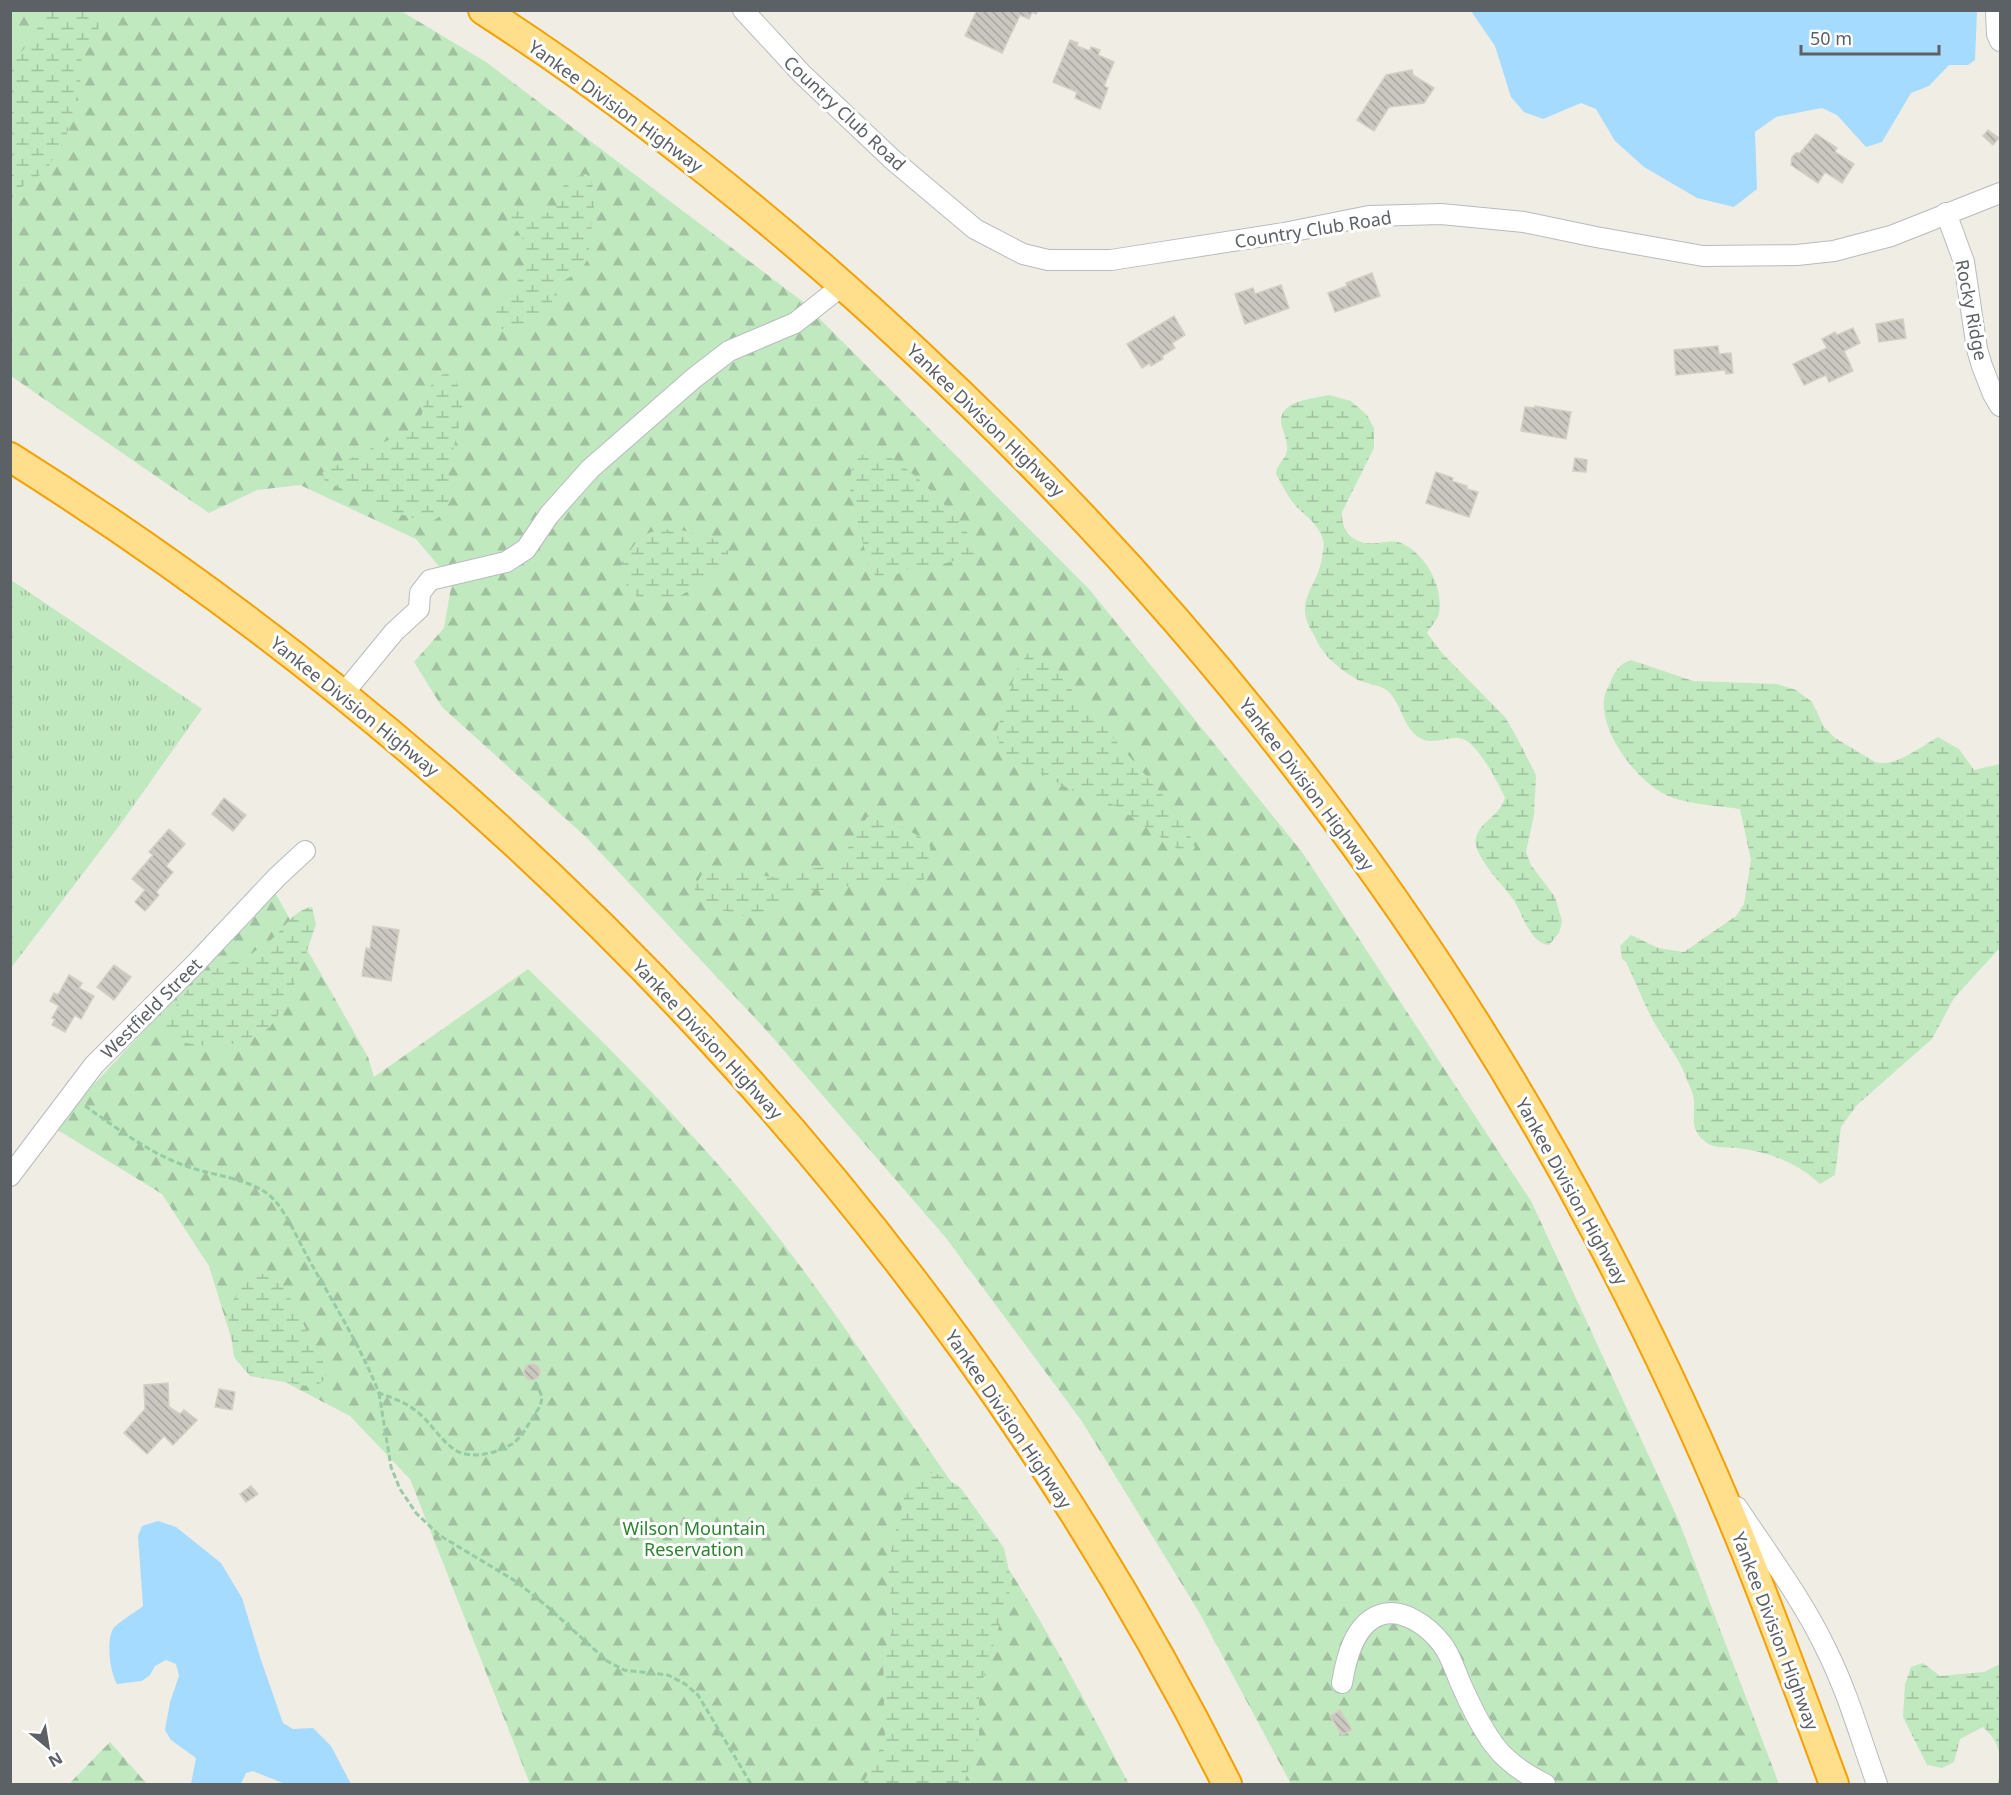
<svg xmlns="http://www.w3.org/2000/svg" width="2011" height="1795" font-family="'Noto Sans',sans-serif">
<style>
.forest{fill:url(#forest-firs)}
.wetland{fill:url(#wetland-marsh)}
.park{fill:url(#park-tufts)}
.water{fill:#a5dbff}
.building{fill:url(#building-back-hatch);stroke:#d5cfc2;stroke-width:1.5}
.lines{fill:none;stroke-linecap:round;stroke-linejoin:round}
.minor-casing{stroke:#b7bbbf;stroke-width:22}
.highway-casing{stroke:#f4a000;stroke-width:32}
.path{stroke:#97cba5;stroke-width:3;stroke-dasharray:6 3;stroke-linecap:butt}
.minor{stroke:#fff;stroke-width:20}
.highway{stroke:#ffde8c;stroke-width:28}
.labels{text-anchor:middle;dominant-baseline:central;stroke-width:6;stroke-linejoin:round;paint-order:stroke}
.street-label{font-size:18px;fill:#5c6166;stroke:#fff}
.park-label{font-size:18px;fill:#2e8330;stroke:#fff}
</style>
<defs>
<pattern id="forest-firs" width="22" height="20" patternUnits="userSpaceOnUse" patternTransform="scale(1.5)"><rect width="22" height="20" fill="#c1e9bf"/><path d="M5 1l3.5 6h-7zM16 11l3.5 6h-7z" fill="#a0c09f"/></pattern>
<pattern id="wetland-marsh" width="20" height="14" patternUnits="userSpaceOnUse" patternTransform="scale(1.5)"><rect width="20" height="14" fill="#c1e9bf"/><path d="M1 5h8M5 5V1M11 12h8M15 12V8" fill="none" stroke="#a0c09f"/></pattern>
<pattern id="park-tufts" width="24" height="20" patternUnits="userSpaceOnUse" patternTransform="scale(1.5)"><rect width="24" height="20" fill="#c1e9bf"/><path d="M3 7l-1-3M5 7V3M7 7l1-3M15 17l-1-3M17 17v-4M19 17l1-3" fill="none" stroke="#a0c09f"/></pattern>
<pattern id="building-back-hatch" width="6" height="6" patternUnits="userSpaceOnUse" patternTransform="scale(1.5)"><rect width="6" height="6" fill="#cbc8c1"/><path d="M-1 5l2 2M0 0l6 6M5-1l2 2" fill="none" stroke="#a8a6a1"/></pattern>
</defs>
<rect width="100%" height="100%" fill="#f0ede4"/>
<g class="forest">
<path d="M10,11H401L486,62L802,301L1089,589L1302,852L1531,1201L1678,1519L1779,1784H1291L1199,1612L1081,1420L946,1238L767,1031L587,838L442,707L414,662L444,628L452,582L416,539L300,485L257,490L209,513L11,376Z"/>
<path d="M274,891L368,1057L374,1077L528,969C609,1047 689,1127 760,1214C805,1270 846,1329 886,1388C933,1455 980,1522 1023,1592C1061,1655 1095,1720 1129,1784H530L410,1479L350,1416L237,1357L209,1266L162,1194L56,1129L83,1096Z"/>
<path d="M110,1742L147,1784H69Z"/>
</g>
<g class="wetland">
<path d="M46,11H106L97,32L82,47L80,84L66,137L46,171L17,190L11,200V59C25,55 40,24 46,11Z"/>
<path d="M586,174L592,181L594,206L588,259L578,274C555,280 556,296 546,316L521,328L502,329C495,323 494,316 497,308C512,288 537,265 522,238C515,226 510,226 508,210L516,208L547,213L558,205L563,186L574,177Z"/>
<path d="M447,372L455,374L463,410L448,471L452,496L439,517L429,523L388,510L325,481L322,475L323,472L413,428L422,414L425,396L434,380Z"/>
<path d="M1329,395L1351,401L1367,415L1374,428V448L1342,512C1341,534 1356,546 1378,543C1386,542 1393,540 1401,543C1425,553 1444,587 1439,613C1438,620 1430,627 1427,633L1442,653L1505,717L1516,736L1536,775L1534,815L1526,852L1531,865L1555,897L1562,921L1559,933L1549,945C1529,943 1523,913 1513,899C1504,886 1471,854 1476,838C1481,820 1499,817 1505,798C1499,784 1478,744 1463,739C1450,735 1435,745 1422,739C1403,730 1402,704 1388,691C1381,685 1367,684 1358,680C1347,674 1334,664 1326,655C1321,649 1317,642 1314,635C1292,600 1316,592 1322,558C1322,553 1325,546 1323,540C1319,524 1306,517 1295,505C1287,496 1282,484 1276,474C1276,464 1286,460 1287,450C1288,442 1284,434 1282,427C1275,401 1311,399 1329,395Z"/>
<path d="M868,450C874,452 880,453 886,455C911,467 971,527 979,554L932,567L914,566L891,577L877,578L868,564L849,485L853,463Z"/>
<path d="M678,529L717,540L728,551L729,567L673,600H640L625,583L621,564C641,535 642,530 678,529Z"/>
<path d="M1028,653L1052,667L1180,815L1195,847L1190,856L1182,852L1114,805L1077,793L1002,753L996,733L1016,671Z"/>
<path d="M1631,660L1693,681L1777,684L1796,690L1812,702L1824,727L1835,738L1875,762C1895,768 1920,747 1938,737L1959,749L1974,770L2000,764V949L1997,951L1954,998L1932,1039L1857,1105L1841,1127L1835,1175L1820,1184C1798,1163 1768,1152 1738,1148C1727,1147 1717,1149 1707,1143C1689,1130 1695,1119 1694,1102C1694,1095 1690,1087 1687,1080C1680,1059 1666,1043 1655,1024C1644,1004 1636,983 1626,962L1622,959L1620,946L1631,935L1658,948L1684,952L1736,916L1744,904L1751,860L1740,809C1714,805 1681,805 1659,791C1633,775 1601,732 1604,700C1604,694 1608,688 1610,683C1614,672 1620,663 1631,660Z"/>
<path d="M876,812L929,842L932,861L924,880L909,884L869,881L831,890H798L769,916L755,919L703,905L694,888L702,874L735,871L771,877L826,866L841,859L869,814Z"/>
<path d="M312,907L316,924L306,954L288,1000L270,1027L251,1037L221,1048L185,1043L169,1037L161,1032L158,1026C163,1018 170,1013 176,1006C182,999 186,990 193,984C215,964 247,960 270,941C283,930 294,909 312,907Z"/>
<path d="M249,1269L271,1277L286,1290L326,1368L325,1380L313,1387L250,1376L234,1357L228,1314Z"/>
<path d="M934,1472L960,1487L1004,1548L1012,1584L979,1692V1736L964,1784H863L885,1738L883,1660L893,1627L888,1563L904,1498L918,1478Z"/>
<path d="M1923,1663L1940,1676L1984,1672L2000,1664V1784H1998C2000,1759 2004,1746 1983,1727L1960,1739L1954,1762L1942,1768L1927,1765L1903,1717L1905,1684L1911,1667Z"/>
</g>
<path class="park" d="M11,580L202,709L119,826L11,968Z"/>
<g class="water">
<path d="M1471,11H1977L1975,60L1968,65H1949L1929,86L1911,93L1882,142L1866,147L1837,115L1822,108L1776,117L1755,132L1757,189L1734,207L1697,198L1644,167L1615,141L1596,109L1581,103L1543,119L1524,112L1511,97L1495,46Z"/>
<path d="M158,1521L176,1527L221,1563L242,1598L261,1660L283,1723L293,1729L313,1728L331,1746L351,1784H285L253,1771L246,1773L241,1784H191L196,1758L171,1740L165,1730L170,1702L179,1676L176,1664L166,1660L155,1666L150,1675L142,1681L117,1684C110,1673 106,1641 113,1629C118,1622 136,1612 143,1606L138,1536L142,1526Z"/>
</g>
<g class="building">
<path d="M977,10H1038L1036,14L1032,12L1029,19L1020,15L1002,53L965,36Z"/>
<path d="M1070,40L1078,43L1077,46L1090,51L1091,47L1100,50L1098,55L1114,62L1104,86L1108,88L1100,109L1075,98L1077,92L1053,82Z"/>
<path d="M1412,70L1413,75L1434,88L1424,103L1389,107L1374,131L1357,120L1386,75Z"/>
<path d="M1988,130L1999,138L1993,145L1983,136Z"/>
<path d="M1816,134L1837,148L1835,152L1854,164L1842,183L1825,172L1818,183L1791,165L1792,157L1796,153H1800Z"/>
<path d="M1372,273L1380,296L1335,312L1328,293L1347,286L1346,283Z"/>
<path d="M1281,285L1289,308L1245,324L1235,294L1253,288L1255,294Z"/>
<path d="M1174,316L1185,335L1172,343L1175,348L1162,356L1163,359L1151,366L1150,363L1142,368L1127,344Z"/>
<path d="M1903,319L1906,338L1879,342L1876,324Z"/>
<path d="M1853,328L1860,343L1844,351L1853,371L1829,382L1826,375L1804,385L1793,364L1827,348L1822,339L1835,332L1837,335Z"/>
<path d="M1718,346L1719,354L1731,353L1733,373L1726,374L1725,370L1676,375L1674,350Z"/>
<path d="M1535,406L1571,412L1566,439L1521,431L1525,407L1535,408Z"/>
<path d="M1575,458L1587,460L1586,472L1573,471Z"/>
<path d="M1436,472L1453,478L1452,481L1467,486V489L1478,492L1469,517L1426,503Z"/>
<path d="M224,798L246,815L233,831L212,814Z"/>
<path d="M169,829L185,844L166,866L173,872L156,892L159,895L145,911L135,902L145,890L132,879L153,855L149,852Z"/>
<path d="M373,926L399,930L391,981L362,976L366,948L370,949Z"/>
<path d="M114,965L131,977L114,1000L97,987Z"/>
<path d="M69,975L82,983L79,988L94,996L81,1019L75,1015L65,1032L52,1025L55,1019L52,1018L59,1006L50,1001L54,993L58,995Z"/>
<circle cx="532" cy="1372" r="8"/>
<path d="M168,1383L169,1407L180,1414L184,1410L197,1420L173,1445L164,1436L147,1454L124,1433L145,1409L144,1385Z"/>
<path d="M219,1389L235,1392L232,1410L215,1407Z"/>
<path d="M251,1486L258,1494L246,1502L240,1494Z"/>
<path d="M1340,1710L1352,1730L1342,1735L1330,1716Z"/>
</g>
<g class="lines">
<defs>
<g id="minor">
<path d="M743,10L802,74L893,160L975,229L1023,254L1048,260H1111L1284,233L1369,216L1441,214L1524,222L1596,237L1703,256L1797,255L1834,251L1891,236L2000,193"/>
<path d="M1996,10L1997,34L2000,41"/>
<path d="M1946,213L1964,262L1977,349L1982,366L1993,394L2000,406"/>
<path d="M343,694L394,632L419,609L420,593L430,580L506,562L526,549L549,515L590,469L694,378L729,351L795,323L843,285"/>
<path d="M10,1176L94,1065L196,963L277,877L305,851"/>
<path d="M1737,1507C1768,1554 1803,1600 1827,1651C1848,1693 1861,1740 1877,1784"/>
<path d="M1342,1683C1346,1659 1354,1624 1380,1615C1403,1607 1429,1627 1442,1644C1450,1654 1455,1670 1460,1682C1470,1704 1480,1726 1495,1746C1507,1762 1527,1775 1545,1784"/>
</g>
<g id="highway">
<path d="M483,10C636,109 780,225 913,349C1190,606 1424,904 1600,1239C1653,1340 1702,1444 1745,1550C1776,1627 1805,1706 1834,1784"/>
<path d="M10,457C524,780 955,1240 1227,1784"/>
</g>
</defs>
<use href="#minor" class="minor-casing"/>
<use href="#highway" class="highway-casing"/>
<g class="path">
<path d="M85,1106C114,1126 145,1150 178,1163C206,1175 240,1176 265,1192C282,1202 297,1238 307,1256C332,1301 360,1345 379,1393C396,1399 410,1404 423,1417C434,1428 442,1441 455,1450C471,1460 497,1453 512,1444C521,1438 526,1428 532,1419C542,1403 546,1400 535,1382"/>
<path d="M379,1393L391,1467L400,1489L416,1513L439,1535L517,1582L549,1608L607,1661L624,1670L668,1675L685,1684L698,1695L751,1784"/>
</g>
<use href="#minor" class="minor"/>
<use href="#highway" class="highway"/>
</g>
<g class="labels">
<g class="street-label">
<text transform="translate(616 106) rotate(36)">Yankee Division Highway</text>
<text transform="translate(845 113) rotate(43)">Country Club Road</text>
<text transform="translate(1313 229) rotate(-9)">Country Club Road</text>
<text transform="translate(1972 310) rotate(79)">Rocky Ridge</text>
<text transform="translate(986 420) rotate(44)">Yankee Division Highway</text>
<text transform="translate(355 706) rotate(39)">Yankee Division Highway</text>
<text transform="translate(1307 784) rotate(53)">Yankee Division Highway</text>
<text transform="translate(151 1008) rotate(-45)">Westfield Street</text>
<text transform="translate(708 1039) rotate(47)">Yankee Division Highway</text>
<text transform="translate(1572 1191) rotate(61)">Yankee Division Highway</text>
<text transform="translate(1009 1419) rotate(56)">Yankee Division Highway</text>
<text transform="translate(1776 1631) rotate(69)">Yankee Division Highway</text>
</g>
<g class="park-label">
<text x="694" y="1528">Wilson Mountain<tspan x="694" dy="21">Reservation</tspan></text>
</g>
</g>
<rect width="2011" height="1795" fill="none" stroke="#5c6166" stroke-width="24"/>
<g transform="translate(48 1747) rotate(150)" stroke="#ffffff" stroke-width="4.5" paint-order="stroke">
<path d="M0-4.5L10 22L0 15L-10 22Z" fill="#5c6166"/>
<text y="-9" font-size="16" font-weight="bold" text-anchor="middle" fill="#5c6166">N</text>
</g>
<path d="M1801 45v9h138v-9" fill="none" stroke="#5c6166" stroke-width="3"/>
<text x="1810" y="45" font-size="18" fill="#5c6166" stroke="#ffffff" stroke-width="4.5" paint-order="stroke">50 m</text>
</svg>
